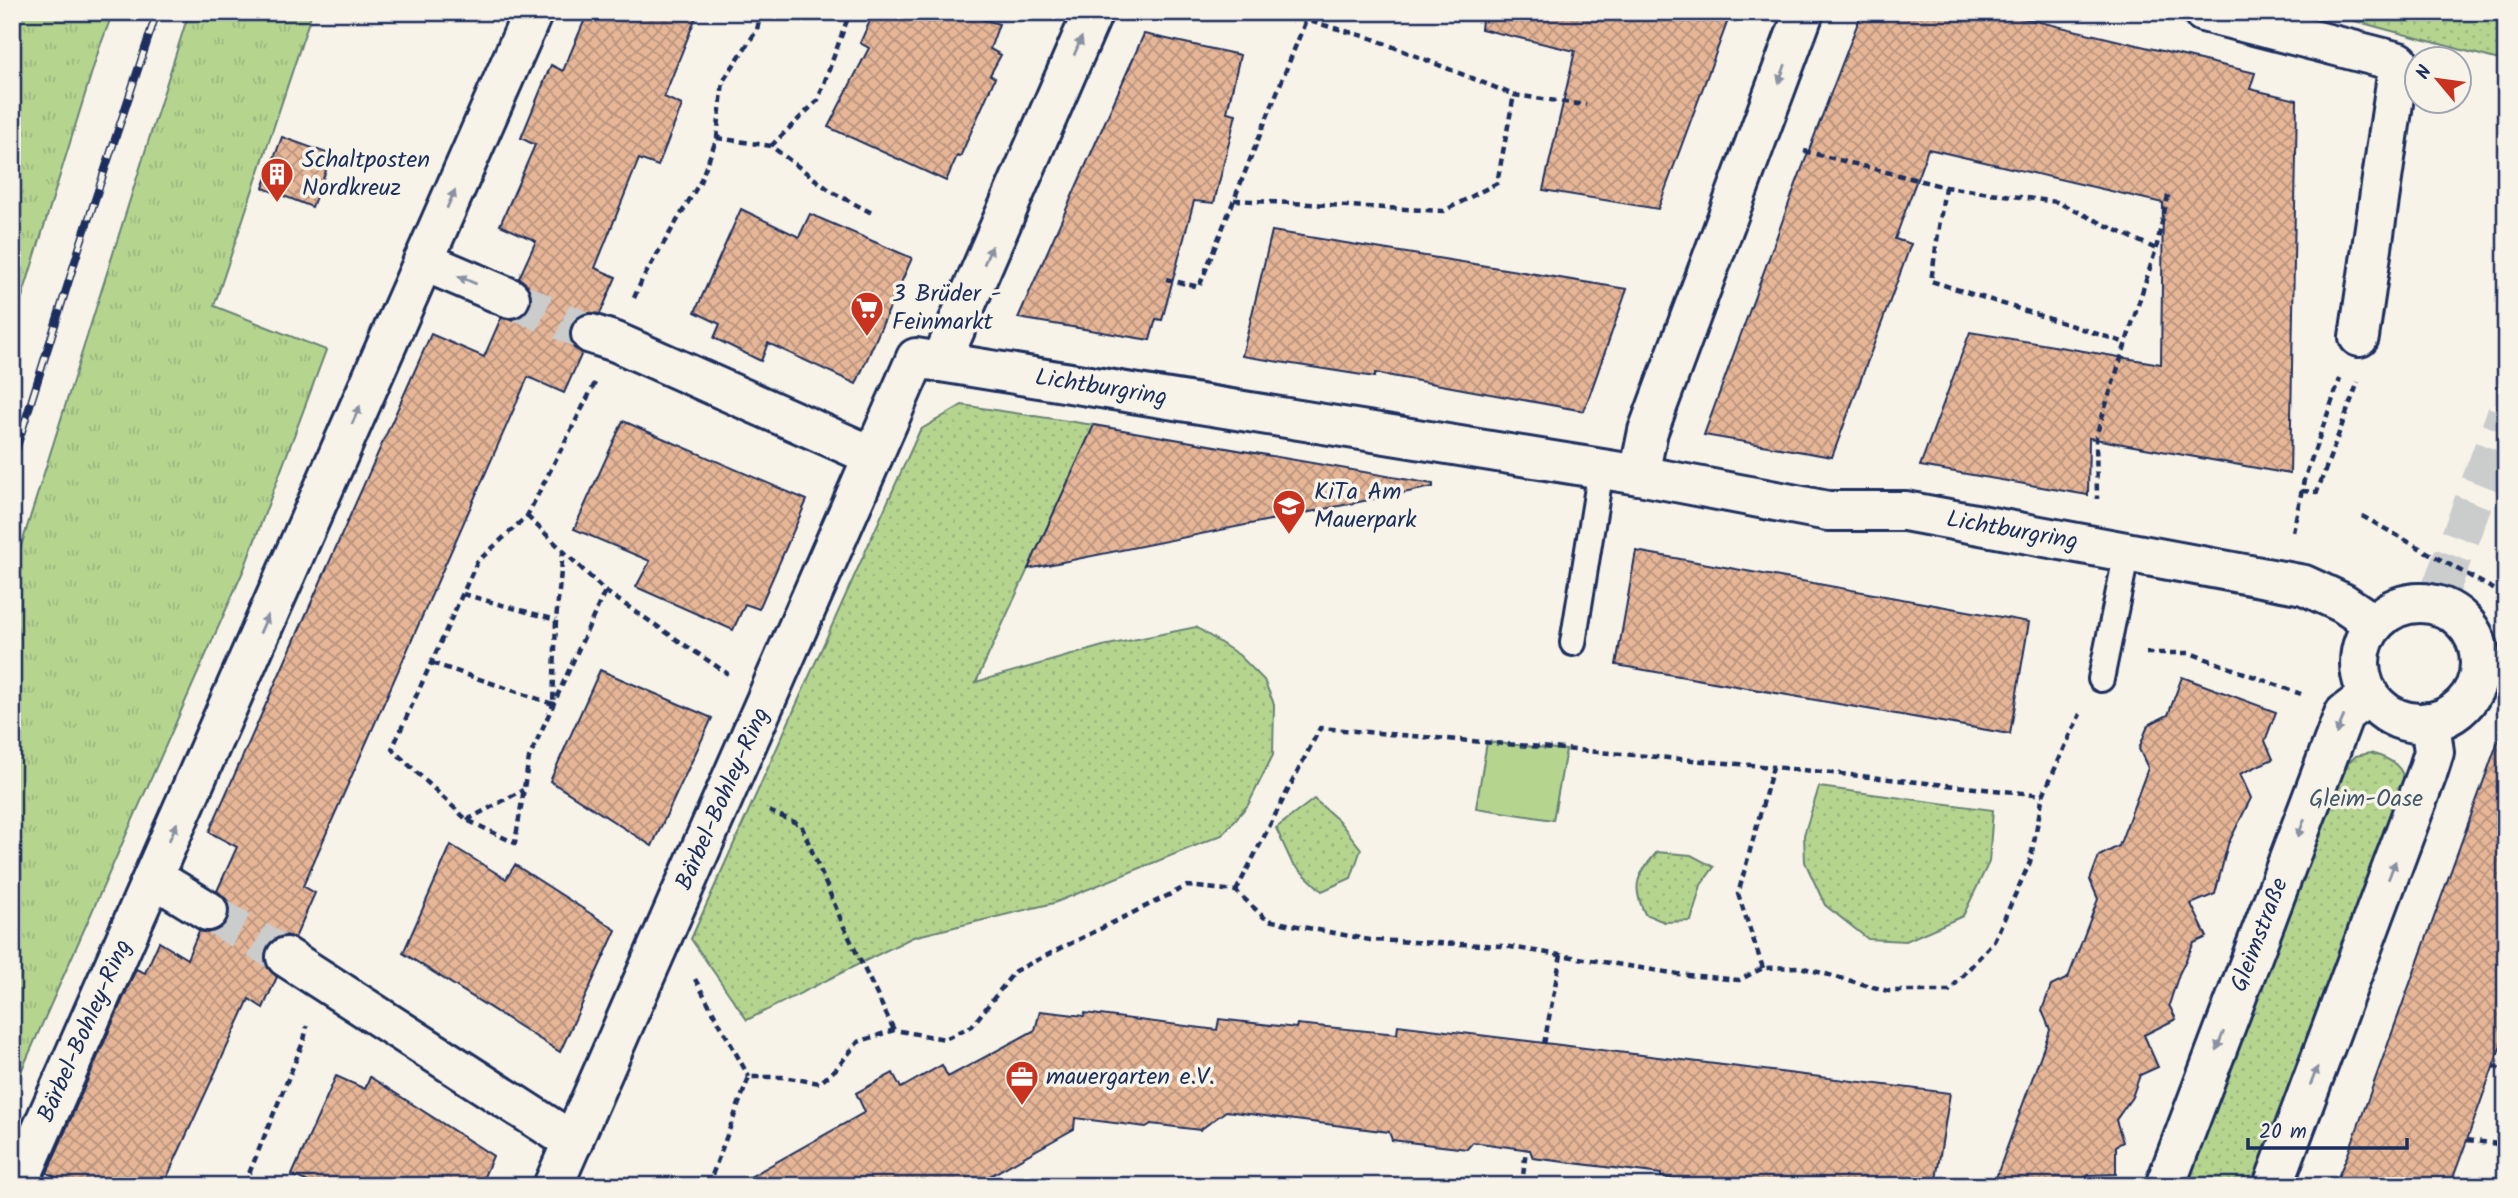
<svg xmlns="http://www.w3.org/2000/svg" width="2518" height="1198" font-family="Kalam,sans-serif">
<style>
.grass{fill:url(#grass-tufts);stroke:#688276;stroke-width:2}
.park{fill:url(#park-dots);stroke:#688276;stroke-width:2}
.pitch{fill:#b5d58f;stroke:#688276;stroke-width:2}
.building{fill:url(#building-cross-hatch);stroke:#1b2f5e;stroke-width:2}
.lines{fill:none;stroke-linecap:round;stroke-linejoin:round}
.street-tunnel{stroke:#cbcccc;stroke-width:38;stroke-dasharray:38 19;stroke-linecap:butt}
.secondary-tunnel{stroke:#cbcccc;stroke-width:38;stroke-dasharray:38 19;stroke-linecap:butt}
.lane-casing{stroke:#1b2f5e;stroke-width:30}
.street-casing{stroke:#1b2f5e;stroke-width:44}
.secondary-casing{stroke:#1b2f5e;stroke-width:44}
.path{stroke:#1b2f5e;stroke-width:4.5;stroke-dasharray:7 5;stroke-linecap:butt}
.lane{stroke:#f7f3e8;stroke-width:24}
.street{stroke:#f7f3e8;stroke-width:38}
.secondary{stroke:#f7f3e8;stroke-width:38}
.rail-casing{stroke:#1b2f5e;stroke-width:8}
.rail{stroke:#f7f3e8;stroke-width:5;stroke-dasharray:16;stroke-linecap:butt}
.oneway{fill:#8991a3}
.labels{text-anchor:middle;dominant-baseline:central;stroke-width:7;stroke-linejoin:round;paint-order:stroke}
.poi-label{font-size:24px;fill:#1b2f5e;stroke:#f7f3e8;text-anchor:start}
.street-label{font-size:24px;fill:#1b2f5e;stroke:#f7f3e8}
.park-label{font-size:24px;fill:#42586a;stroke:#f7f3e8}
</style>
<defs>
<pattern id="grass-tufts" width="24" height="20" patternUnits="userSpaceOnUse" patternTransform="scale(1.75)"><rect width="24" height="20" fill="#b5d58f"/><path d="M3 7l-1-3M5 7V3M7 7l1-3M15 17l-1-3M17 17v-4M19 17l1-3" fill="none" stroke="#9bb77e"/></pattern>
<pattern id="park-dots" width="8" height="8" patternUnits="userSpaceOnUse" patternTransform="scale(1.75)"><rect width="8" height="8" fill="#b5d58f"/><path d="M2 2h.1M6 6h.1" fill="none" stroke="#9bb77e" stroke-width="1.8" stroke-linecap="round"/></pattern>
<pattern id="building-cross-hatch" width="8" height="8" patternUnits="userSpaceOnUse" patternTransform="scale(1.75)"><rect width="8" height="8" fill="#e6b697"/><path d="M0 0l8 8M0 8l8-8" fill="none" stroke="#ba947e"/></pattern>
</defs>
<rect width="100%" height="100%" fill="#f7f3e8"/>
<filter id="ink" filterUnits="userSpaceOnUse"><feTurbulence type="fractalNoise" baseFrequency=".0143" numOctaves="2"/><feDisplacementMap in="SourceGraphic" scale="14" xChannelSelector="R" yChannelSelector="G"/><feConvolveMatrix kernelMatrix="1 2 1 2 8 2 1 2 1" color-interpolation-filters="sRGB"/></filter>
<g filter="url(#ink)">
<g class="grass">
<path d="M12,12H113L99,49L12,330Z"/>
<path d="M189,12H312L214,306L326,350L244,569L12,1092V575Z"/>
</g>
<g class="park">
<path d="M2322,12H2506V40L2499,60Z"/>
<path d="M962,405L1094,425L976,682L1103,646L1196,627L1239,655L1264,680L1274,704L1273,755L1248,805L1222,835L1054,903L913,937L747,1020L691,939L920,430Z"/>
<path d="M2370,753C2392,759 2405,766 2406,790L2257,1186H2187L2339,770L2356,756Z"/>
<path d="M1819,787L1993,810L1989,862L1963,916L1906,941L1868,939L1825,905L1805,862L1804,835Z"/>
<path d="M1314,799L1338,820L1361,849L1351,878L1322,891L1292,863L1276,828Z"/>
<path d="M1657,852L1691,855L1714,867L1701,885L1691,921L1664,922L1645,914C1631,885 1637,876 1657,852Z"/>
</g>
<path class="pitch" d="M1487,742L1566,750L1553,820L1476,808Z"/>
<g class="building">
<path d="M588,12H698L664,97L682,105L658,166L639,159L595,268L616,277L600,314L586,313L577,317L570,327V339L574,348L582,353L564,393L528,377L303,886L315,893L295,938L286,935L277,937L267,946L264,955L266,966L277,977L263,1008L249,999L163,1186H73L47,1173L136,969L145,973L159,942L187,959L199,931L208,933L218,931L227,922L230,912L228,901L217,891L237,847L209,832L431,334L484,357L501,318L513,320L523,316L530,307L532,295L528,285L519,278L536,241L500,225L535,145L521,138L551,65L563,71Z"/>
<path d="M874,12H958L999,24L990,49L1001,55L990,75L995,78L960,157L957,156L946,181L828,127L869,48L860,43Z"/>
<path d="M1483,12H1731L1658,209L1543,190L1575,51L1481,29Z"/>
<path d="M1862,12H1998L2255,73L2250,89L2297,100L2290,474L2089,438L2088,495L1920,466L1970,332L2161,364L2163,203L1928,149L1895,239L1911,244L1832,457L1704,435L1796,184Z"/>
<path d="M1144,34L1240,55L1227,112L1236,114L1214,203L1194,201L1162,320L1156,319L1150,340L1018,318Z"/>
<path d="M282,137L332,155L312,207L263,188Z"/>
<path d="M741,209L799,237L810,214L912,258L856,384L768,343L761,361L714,338L720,324L695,312Z"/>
<path d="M1272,231L1627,289L1584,411L1375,373V377L1242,356Z"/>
<path d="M623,421L807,500L759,609L745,604L733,630L636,587L650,561L574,529Z"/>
<path d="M1094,425L1433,484V487L1028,569Z"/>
<path d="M1636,551L2029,622L2010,734L1616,665Z"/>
<path d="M600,670L712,718L652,846L550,781Z"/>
<path d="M2182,677L2276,712L2265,741L2273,759L2240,774L2251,798L2228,844L2215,894L2191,904L2207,937L2194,943L2179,974L2169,1005L2176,1019L2144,1035L2158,1067L2140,1075L2132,1097L2116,1120L2123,1142L2116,1146V1174L2089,1175L2072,1186H1993L2050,1030L2042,1010L2051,986L2068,978L2098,899L2090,880L2099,856L2119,846L2148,768L2139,749L2148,725L2168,715Z"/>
<path d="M2501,733L2506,734V1031L2467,1140L2450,1186H2334L2348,1154Z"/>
<path d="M451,845L506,879L515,865L616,930L560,1052L403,953Z"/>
<path d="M1040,1011L1084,1016L1085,1013L1217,1030L1219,1019L1296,1028L1297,1024L1397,1034L1398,1025L1950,1093L1935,1186H1728L1661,1177V1174L1533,1158L1530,1150L1473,1142L1467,1149L1433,1145L1392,1140L1389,1132L1226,1111L1200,1130L1151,1124L1146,1127L1075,1118L1074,1129L972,1186H734L865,1112L856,1093L893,1073L901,1088L942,1065L948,1077L1035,1030Z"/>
<path d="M336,1076L365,1089L370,1077L493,1156L480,1186H317L292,1175Z"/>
</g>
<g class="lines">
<g class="street-tunnel">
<path d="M510,298L591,334"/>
<path d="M208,911L286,957"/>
</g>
<path class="secondary-tunnel" d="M2440,591L2506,414"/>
<defs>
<g id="lane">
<path d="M1573,643L1601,469"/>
<path d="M2101,679L2127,552"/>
</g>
<g id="street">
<path d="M2203,12L2399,62L2359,337"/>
<path d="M423,261L510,298"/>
<path d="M591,334L616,342L873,456"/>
<path d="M941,362L1093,12"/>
<path d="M1639,475L1648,431L1804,12"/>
<path d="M153,877L208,911"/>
<path d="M286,957L573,1142"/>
<path d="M17,1186L533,12"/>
<path d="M553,1186L916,358L1639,475L1828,511H1905L2304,585L2343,603L2374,624"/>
</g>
<g id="secondary">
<circle cx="2420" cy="663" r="60"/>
<path d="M2165,1186L2344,714L2369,695"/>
<path d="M2273,1186L2427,774L2434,752L2430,722"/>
</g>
</defs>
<use href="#lane" class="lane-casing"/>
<use href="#street" class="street-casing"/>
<use href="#secondary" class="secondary-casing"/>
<g class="path">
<path d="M1276,12L1371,38L1514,95L1586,105"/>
<path d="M717,138L771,146L832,192L872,213"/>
<path d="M771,146L818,100L850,12"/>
<path d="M1804,151L1945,187L2057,202L2156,249L2096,436L2097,499"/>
<path d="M1945,187L1931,281L2126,343"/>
<path d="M1234,200L1444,211L1497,183L1514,95"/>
<path d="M2156,249L2169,191"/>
<path d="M1166,279L1199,287L1306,20"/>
<path d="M634,298L642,280L700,182L717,138L723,81L757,30L761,12"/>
<path d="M595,383L527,516L477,562L392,749L467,820L515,843L529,758L605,591"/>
<path d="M2302,491L2317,492L2358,382"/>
<path d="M527,516L605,591L728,674"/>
<path d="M2362,516L2506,596"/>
<path d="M2293,532L2304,480L2340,379"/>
<path d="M463,594L556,620"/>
<path d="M2146,653H2190L2301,694"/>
<path d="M432,663L553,704L556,620L563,552"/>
<path d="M2496,710L2506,714"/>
<path d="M769,811L801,825L844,927L894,1030"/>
<path d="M467,820L523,790"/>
<path d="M1236,891L1320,728L1773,767"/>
<path d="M1763,968L1738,894L1773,767L2043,795"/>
<path d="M695,979L749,1077"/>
<path d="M1544,1044L1561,955"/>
<path d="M2493,1066L2506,1071"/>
<path d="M2467,1140L2506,1145"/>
<path d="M231,1186L246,1181L304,1040L307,1026"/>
<path d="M708,1186L749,1077H782L820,1083L836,1069L858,1042L894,1030L945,1039L972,1026L1015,971L1187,886L1236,891L1267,920L1370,940L1504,946L1678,974L1739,980L1763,968L1800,967L1888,991H1949L1994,941L2030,862L2043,795L2080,714"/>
<path d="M1522,1186L1526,1149"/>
</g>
<use href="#lane" class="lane"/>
<use href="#street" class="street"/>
<use href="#secondary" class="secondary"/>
<defs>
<path id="rail" d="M12,463L81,242L157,12"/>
</defs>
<use href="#rail" class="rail-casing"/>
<use href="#rail" class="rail"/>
</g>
<defs><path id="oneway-solid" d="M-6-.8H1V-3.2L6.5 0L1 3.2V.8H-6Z" transform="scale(1.75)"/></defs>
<g class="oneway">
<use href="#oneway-solid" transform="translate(1078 46) rotate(-67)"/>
<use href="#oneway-solid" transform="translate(1782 74) rotate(110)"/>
<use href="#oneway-solid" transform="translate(451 199) rotate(-66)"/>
<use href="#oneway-solid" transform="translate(988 255) rotate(-67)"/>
<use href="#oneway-solid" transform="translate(467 280) rotate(-157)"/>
<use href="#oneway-solid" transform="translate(356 415) rotate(-66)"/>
<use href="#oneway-solid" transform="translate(264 624) rotate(-66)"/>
<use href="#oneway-solid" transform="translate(2340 725) rotate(113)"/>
<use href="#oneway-solid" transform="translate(2301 828) rotate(111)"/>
<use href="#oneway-solid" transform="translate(173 832) rotate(-66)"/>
<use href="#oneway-solid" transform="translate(2392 870) rotate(-69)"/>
<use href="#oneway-solid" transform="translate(2220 1041) rotate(111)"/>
<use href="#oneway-solid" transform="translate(2314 1076) rotate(-69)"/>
</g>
</g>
<defs>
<symbol id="building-pin" viewBox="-11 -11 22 30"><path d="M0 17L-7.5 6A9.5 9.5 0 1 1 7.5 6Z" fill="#c8321e" stroke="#f7f3e8"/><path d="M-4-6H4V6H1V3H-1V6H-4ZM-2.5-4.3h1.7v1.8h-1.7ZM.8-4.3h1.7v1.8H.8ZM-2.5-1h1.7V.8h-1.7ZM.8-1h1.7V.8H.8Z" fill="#fff"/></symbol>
<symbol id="supermarket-pin" viewBox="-11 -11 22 30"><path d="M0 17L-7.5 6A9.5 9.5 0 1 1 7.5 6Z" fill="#c8321e" stroke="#f7f3e8"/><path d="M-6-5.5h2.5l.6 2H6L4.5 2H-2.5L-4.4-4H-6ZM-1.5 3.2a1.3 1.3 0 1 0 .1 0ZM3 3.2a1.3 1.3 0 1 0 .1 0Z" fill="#fff"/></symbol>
<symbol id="school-pin" viewBox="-11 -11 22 30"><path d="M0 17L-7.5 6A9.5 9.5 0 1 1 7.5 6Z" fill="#c8321e" stroke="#f7f3e8"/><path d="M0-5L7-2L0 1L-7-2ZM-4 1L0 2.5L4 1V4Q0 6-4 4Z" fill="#fff"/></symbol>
<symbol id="office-pin" viewBox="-11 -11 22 30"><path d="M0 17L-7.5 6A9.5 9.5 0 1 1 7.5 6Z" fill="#c8321e" stroke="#f7f3e8"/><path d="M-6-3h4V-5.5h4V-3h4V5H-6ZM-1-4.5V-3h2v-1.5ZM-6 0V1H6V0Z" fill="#fff"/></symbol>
</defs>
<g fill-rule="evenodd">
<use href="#building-pin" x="258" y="155" width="38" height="52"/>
<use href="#supermarket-pin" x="848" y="289" width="38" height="52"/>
<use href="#school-pin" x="1270" y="487" width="38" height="52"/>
<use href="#office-pin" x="1003" y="1058" width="38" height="52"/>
</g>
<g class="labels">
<g class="poi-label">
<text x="302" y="160">Schaltposten<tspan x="302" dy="28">Nordkreuz</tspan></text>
<text x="892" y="294">3 Brüder -<tspan x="892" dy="28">Feinmarkt</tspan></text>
<text x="1314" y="492">KiTa Am<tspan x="1314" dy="28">Mauerpark</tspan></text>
<text x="1046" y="1077">mauergarten e.V.</text>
</g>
<g class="street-label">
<text transform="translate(1101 388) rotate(9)">Lichtburgring</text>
<text transform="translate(2012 531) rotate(10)">Lichtburgring</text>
<text transform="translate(723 799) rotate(-66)">Bärbel-Bohley-Ring</text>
<text transform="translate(2260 935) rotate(-69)">Gleimstraße</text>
<text transform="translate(85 1031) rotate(-66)">Bärbel-Bohley-Ring</text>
</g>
<g class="park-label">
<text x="2366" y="799">Gleim-Oase</text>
</g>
</g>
<rect width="2518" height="1198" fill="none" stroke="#f7f3e8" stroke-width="42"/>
<rect x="21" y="21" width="2476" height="1156" fill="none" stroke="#1b2f5e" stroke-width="2.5" filter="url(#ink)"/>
<g transform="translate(2438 80) rotate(299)"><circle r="33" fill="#f7f3e8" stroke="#9fa5b1" stroke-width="2"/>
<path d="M0-5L12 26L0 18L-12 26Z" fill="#c8321e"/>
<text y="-10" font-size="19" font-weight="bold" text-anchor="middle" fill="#1b2f5e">N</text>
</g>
<path d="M2248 1138v10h159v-10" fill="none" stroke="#1b2f5e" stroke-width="3.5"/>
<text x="2259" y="1138" font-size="21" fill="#1b2f5e" stroke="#f7f3e8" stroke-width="5" paint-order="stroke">20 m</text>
</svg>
